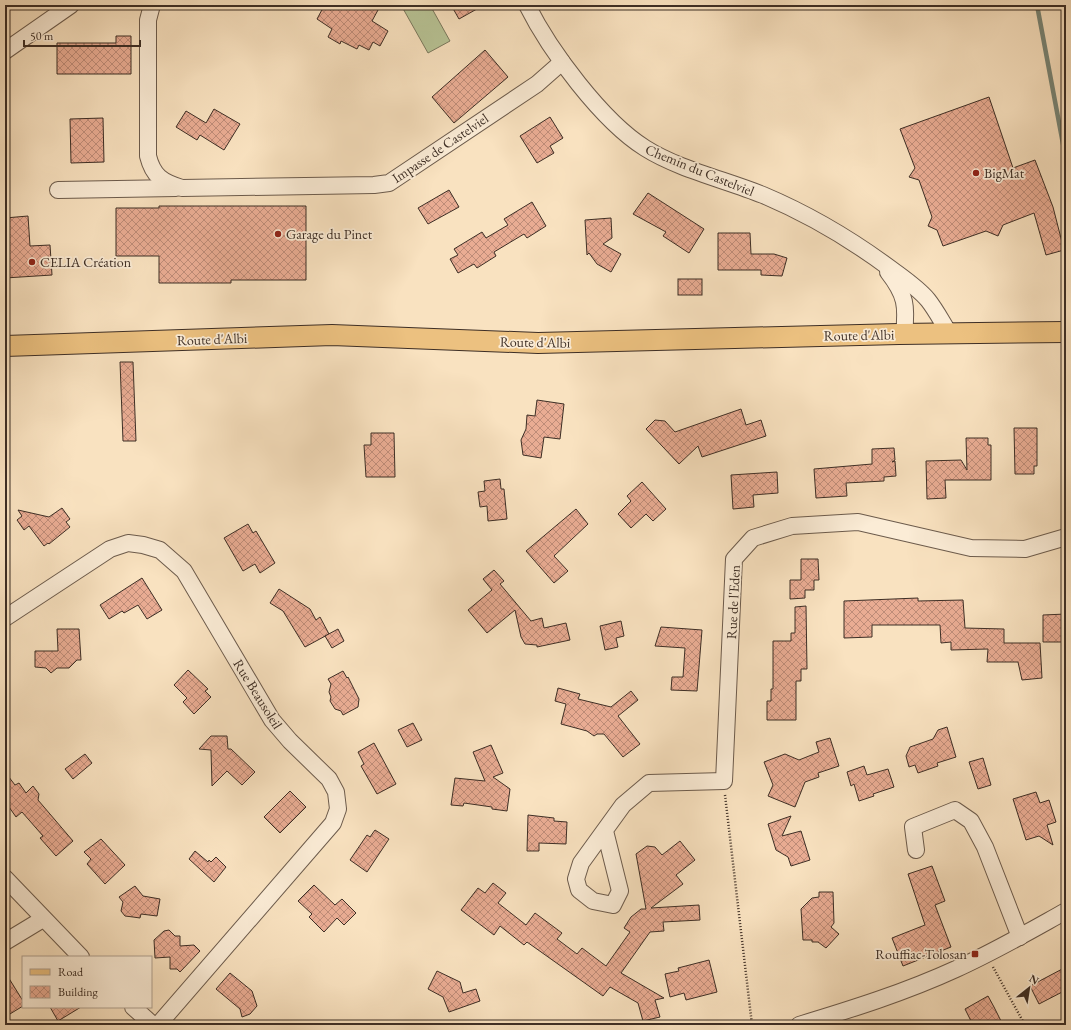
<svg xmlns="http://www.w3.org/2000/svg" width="1071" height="1030" font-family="'EB Garamond',serif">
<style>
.pitch{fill:#b8c496;stroke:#7a795e}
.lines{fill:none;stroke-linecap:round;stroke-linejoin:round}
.stream{stroke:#788576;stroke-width:4.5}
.building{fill:url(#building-cross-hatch);stroke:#3d2e25}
.minor-casing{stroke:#6c5b4c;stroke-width:18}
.major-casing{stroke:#3d2e25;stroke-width:22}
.path{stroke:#3d2e25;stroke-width:2.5;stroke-dasharray:1 2;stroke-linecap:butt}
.minor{stroke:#fbecd6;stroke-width:16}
.major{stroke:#ecc180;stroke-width:20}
.poi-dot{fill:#8f2418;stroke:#fbecd6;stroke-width:1.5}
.labels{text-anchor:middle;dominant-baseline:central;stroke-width:3.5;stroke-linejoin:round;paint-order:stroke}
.street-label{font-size:14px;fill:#3d2e25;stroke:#fbecd6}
.poi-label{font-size:14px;fill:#3d2e25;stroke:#fbecd6;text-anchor:start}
</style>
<defs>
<pattern id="building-cross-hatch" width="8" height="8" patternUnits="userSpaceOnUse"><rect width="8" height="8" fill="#e9ac93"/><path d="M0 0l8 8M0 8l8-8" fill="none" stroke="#be8c78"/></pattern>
</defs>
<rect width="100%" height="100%" fill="#f9e2c0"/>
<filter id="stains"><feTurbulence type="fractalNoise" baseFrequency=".005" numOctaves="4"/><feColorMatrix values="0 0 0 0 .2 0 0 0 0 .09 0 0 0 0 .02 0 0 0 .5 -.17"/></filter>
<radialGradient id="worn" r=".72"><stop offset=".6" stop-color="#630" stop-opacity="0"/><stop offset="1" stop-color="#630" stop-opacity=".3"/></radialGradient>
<path class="pitch" d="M401,5H430L450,41L428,53Z"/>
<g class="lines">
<path class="stream" d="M1037,5L1066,160"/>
</g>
<g class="building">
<path d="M333,5H369L378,10L372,21L388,31L380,46L373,42L369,50L359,45L357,49L341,41L340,44L328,37L332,29L317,19L324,6L331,10Z"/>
<path d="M451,5H484L459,19Z"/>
<path d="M116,36H131V74H57V43H116Z"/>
<path d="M485,50L508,77L454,123L432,97Z"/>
<path d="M989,97L1013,168L1035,160L1053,207L1064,250L1046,255L1034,213L1003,225L998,236L986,231L943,246L937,230L928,226L932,217L919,180L909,177L915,168L900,129Z"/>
<path d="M214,109L240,124L224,150L200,135L197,140L176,127L186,111L206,123Z"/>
<path d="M550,117L563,138L550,146L554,153L537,163L520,136Z"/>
<path d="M103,118L104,162L71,163L70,119Z"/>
<path d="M449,190L459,207L428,224L418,208Z"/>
<path d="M648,193L704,229L689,253L663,236L666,232L633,214Z"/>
<path d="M532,202L546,226L527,238L524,234L494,252L496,256L477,268L474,264L458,273L450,259L458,255L454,249L482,232L486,238L508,225L504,219Z"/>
<path d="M159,206H306V280H231V283H159V256H116V208H159Z"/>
<path d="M28,216L30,246L50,245L52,275L5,278V218Z"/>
<path d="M611,218L612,238L603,244L621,254L611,272L597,264L589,253L587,255L585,220Z"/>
<path d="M718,233H750L751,254H774L787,258L782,276L761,275V270H718Z"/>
<rect x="678" y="279" width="24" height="16"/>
<path d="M120,362H133L136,441H123Z"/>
<path d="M537,400L564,404L560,439L544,437L541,458L523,455L521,440L526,429L527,415L535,416Z"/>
<path d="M741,409L746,425L761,420L766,436L702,457L698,446L679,464L646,429L655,420L665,421L675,432Z"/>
<path d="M1014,428H1037V466H1034V474H1015Z"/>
<path d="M371,433H394L395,477H366L364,445H371Z"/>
<path d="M966,438H988V445H991V480H945L946,498L927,499L926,461L961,460L967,470Z"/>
<path d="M894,448L895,460L892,462L895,461L896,476L884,477V481L846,483L847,496L816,498L814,469L872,464V449Z"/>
<path d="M777,472L778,493L753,495L754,507L733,509L731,475Z"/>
<path d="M500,479L501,489H504L507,519L488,521L487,506L480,507L478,492L485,491L484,481Z"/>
<path d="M642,482L666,509L653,521L646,514L631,528L618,514L631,501L627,496Z"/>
<path d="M62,508L70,519L66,522L70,527L49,544L48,543L44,546L29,526L24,530L17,520L22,516L18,510L49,517Z"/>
<path d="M576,509L588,524L554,556L568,571L554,583L526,551Z"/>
<path d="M248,524L253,533L256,531L275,563L260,573L255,564L243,571L224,538Z"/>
<path d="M801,559H818L819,580H814V590H805V598L790,599V580H801Z"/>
<path d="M494,570L504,581L500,584L531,621L542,618L544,628L566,623L570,640L537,647V645L525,644L521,637L515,610L487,633L468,610L492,590L483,579Z"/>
<path d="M142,578L162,610L147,619L138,605L124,613L122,611L109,619L100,605Z"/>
<path d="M279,589L310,609L316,620L320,617L329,634L305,647L283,611L270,603Z"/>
<path d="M918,598V601L963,600L965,628L1004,629V643H1040L1042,678L1022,680L1018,662H987L988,649L951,650V642L941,643L940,625H872V637L844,638V601Z"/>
<path d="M806,606L807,669H801V681H796V720H767V701H771V689H773V641H791V633H795V607Z"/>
<path d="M1066,614V642H1043V615Z"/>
<path d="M621,621L624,636L616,638L618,647L605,650L600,626Z"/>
<path d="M661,627L702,630L697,691L671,690L672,677H683L685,648L655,646Z"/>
<path d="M57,629H79L81,660H77L69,668H57L51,673L46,668L35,667V651H58Z"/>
<path d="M338,629L344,641L332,648L325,636Z"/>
<path d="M188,670L208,689L205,691L211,697L194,714L183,702L187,698L174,685Z"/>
<path d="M343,671L347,678L348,677L359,699L358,707L343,715L341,711L335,709L330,701L331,697L329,692L331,684L328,679Z"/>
<path d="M558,688L580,694L578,699L611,707L631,691L638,700L618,716L640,744L623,757L604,734H597L594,736L587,731L561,724L566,704L555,701Z"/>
<path d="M413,723L422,740L407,747L398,730Z"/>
<path d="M947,727L956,757L937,763L938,766L918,773L915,765L909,767L906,756L910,747L933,739L938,730Z"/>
<path d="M211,736H227L228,749H231L255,772L242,785L227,771L212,786L211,750L199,749Z"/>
<path d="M830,738L839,766L818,773L819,777L805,782L795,807L768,796L773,785L764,762L785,754L799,760L819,752L816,742Z"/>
<path d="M374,743L396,784L377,794L361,766L364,764L358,752Z"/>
<path d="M491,745L503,773L493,777L510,789L507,811L492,809V807L464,803L463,806L451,805L455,778L485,781L473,752Z"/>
<path d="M85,754L92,763L73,779L65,769Z"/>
<path d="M983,758L991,785L978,789L969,762Z"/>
<path d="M864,766L867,775L888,769L894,787L873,794L874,796L859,801L854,784L851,786L847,772Z"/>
<path d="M5,772L15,785L19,783L26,793L33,786L39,794L38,800L73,841L56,856L40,838L43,836L22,812L16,817L9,807L5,806Z"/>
<path d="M290,791L306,807L280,833L264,817Z"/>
<path d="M1036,792L1040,803L1049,800L1056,822L1047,825L1053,845L1039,836L1026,840L1013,799Z"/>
<path d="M528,815L554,818V821L567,822L566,844L539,843V851H527Z"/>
<path d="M791,816L782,836L801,831L810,860L791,866L788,857L776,850L768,824Z"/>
<path d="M375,830L389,839L367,872L350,860L367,835L370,837Z"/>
<path d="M101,839L125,865L105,884L87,864L91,859L84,852Z"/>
<path d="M680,841L695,860L676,875L683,884L651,908L699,905L700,920L663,922L664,931L650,932L621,973L664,998L655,1000L660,1017L643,1021L638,1003L610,987L603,996L527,942L524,945L500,926L494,935L461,910L478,888L485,893L493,883L506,893L498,903L526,925L535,913L562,933L557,939L577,954L582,948L606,966L630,932L624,928L631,917L641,909H646L636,854L647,846L655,847L662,855Z"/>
<path d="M195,851L208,862L209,860L211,862L216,857L226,867L214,882L189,859Z"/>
<path d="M932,866L945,901L935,905L951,947L903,966L892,938L925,925L908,874Z"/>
<path d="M314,885L335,905L342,899L356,913L344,925L337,918L324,932L309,917L312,914L298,901Z"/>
<path d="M135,886L143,896L160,899L157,916L141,914L140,918L133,917L125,916L121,911L123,902L119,897Z"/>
<path d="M819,892H833L834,923L831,927L839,934L826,948L818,942H812V940H803L801,909L812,898L819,897Z"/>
<path d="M169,930L175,936H180V946L194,945L200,951L180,972L177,969H170V957L155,958L154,940L164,931Z"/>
<path d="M709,960L717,992L686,1000L684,993L670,997L665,974L679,971L678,968Z"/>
<path d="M1066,967V990L1039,1004L1030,986Z"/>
<path d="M437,971L460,982L463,993L476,989L480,1001L449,1012L443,997L428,989Z"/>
<path d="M5,972L23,1001V1006L5,1017Z"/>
<path d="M230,973L252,991L257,1006L250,1014L242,1017L240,1009L216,989Z"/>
<path d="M988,996L994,1007L1003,1025H973L965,1009Z"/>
<path d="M50,1007H81L58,1021Z"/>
</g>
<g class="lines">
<defs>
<g id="minor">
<path d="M152,5L148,20V156C153,176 162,182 182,188L374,185L389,183L537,84L562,62"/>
<path d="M527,5C550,51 602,121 645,148C678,169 726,180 763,195C808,214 852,240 891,269C903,278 918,288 928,300C936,310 942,322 949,333"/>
<path d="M5,51L71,5"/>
<path d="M58,190L176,188"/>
<path d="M888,272C906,295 907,306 904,334"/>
<path d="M5,618L110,549L128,543L143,545L160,550L184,571L272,720L290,741L329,779L336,792L338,809L333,823L158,1025"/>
<path d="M605,831L620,891L613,905L593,901L579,890L576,879L581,863L623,805L649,783L724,781L734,559L753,538L792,526L858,522L971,548L1025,549L1066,537"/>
<path d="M916,850L913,827L955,810L971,821L985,847L1020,937"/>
<path d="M5,878L81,957"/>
<path d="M5,942L43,919"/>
<path d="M133,1007L153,1025"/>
<path d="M799,1025C852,1009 906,992 956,969C994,952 1030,931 1066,911"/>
</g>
<path id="major" d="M5,346L332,335L538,343L899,334L1066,332"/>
</defs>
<use href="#minor" class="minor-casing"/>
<use href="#major" class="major-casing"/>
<g class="path">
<path d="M725,795L752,1025"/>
<path d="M993,967L1025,1025"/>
</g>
<use href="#minor" class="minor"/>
<use href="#major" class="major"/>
</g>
<g class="poi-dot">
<circle cx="976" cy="173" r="4"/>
<circle cx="278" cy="234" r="4"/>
<circle cx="32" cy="262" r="4"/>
<rect x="971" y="950" width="8" height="8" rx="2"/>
</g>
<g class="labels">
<g class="street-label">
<text transform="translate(440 148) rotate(-34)">Impasse de Castelviel</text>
<text transform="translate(700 170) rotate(22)">Chemin du Castelviel</text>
<text transform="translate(859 335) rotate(-1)">Route d'Albi</text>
<text transform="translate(212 339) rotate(-2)">Route d'Albi</text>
<text transform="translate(535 342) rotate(1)">Route d'Albi</text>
<text transform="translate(733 602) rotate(-87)">Rue de l'Eden</text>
<text transform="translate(258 694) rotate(58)">Rue Beausoleil</text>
</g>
<g class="poi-label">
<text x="984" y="173">BigMat</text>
<text x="286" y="234">Garage du Pinet</text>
<text x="40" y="262">CELIA Création</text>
<text x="967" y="954" text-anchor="end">Rouffiac-Tolosan</text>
</g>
</g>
<rect width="1071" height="1030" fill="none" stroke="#f9e2c0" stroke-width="20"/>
<rect x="6" y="6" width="1059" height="1018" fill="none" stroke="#3d2e25" stroke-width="2"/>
<rect x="10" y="10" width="1051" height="1010" fill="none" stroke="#3d2e25"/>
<rect x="22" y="956" width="130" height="52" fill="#fbecd6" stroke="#afa08f"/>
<rect x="30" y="969" width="20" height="6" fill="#ecc180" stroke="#afa08f"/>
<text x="58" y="976" font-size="12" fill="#3d2e25">Road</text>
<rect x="30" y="986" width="20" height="12" fill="url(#building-cross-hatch)" stroke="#afa08f"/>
<text x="58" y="996" font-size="12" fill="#3d2e25">Building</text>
<g transform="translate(1029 988) rotate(30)" stroke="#fbecd6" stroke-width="3" paint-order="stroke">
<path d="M0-3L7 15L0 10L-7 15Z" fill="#3d2e25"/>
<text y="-6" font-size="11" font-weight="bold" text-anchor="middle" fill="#3d2e25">N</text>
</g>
<path d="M24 40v6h116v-6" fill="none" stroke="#3d2e25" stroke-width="2"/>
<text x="30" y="40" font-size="12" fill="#3d2e25" stroke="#fbecd6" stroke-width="3" paint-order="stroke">50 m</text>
<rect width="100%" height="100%" filter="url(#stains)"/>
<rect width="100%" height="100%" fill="url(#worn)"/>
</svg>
